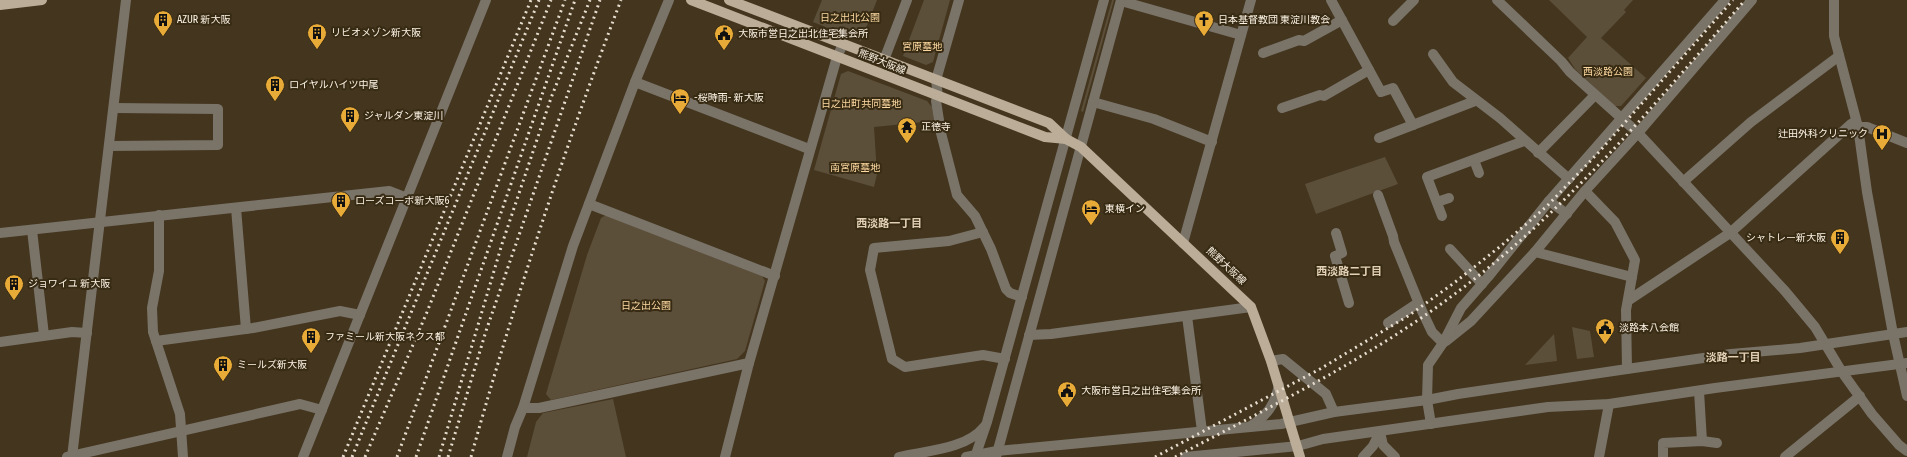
<svg xmlns="http://www.w3.org/2000/svg" width="1907" height="457" font-family="'Fira Sans Condensed','Noto Sans JP',sans-serif">
<style>
.green{fill:#5c4f3a}
.lines{fill:none;stroke-linecap:round;stroke-linejoin:round}
.minor{stroke:#7a7368;stroke-width:10}
.major{stroke:#bbad97;stroke-width:10}
.rail{stroke:#e8decf;stroke-width:3;stroke-dasharray:2 4;stroke-linecap:butt}
.labels{text-anchor:middle;dominant-baseline:central;stroke-width:4;stroke-linejoin:round;paint-order:stroke}
.park-label{font-size:10px;fill:#fedaa2;stroke:#382b14}
.poi-label{font-size:10px;fill:#fdf4e6;stroke:#382b14;text-anchor:start}
.street-label{font-size:10px;fill:#fdf4e6;stroke:#382b14}
.neighbourhood-label{font-size:11px;font-weight:bold;fill:#e2d1b6;stroke:#382b14}
</style>
<rect width="100%" height="100%" fill="#43351e"/>
<g class="green">
<path d="M822,0H877L861,41L813,22Z"/>
<path d="M924,0H950L933,62L926,65L903,56Z"/>
<path d="M1112,0H1114L1083,112L1081,111Z"/>
<path d="M1549,0H1633L1624,10L1626,12L1601,38L1646,78L1621,106H1614L1575,69L1568,58L1587,37Z"/>
<path d="M848,71L927,101L932,107L934,121L874,127L877,174L874,187L814,170L841,74Z"/>
<path d="M1385,157L1398,184L1316,214L1305,184Z"/>
<path d="M606,215L762,276L765,281L745,351L737,359L551,400L546,394L587,255L601,218Z"/>
<path d="M1572,327L1590,331L1594,357L1577,359Z"/>
<path d="M1554,334L1557,361L1525,365Z"/>
<path d="M613,399L626,457H527L536,422L543,413Z"/>
</g>
<g class="lines">
<g class="minor">
<path d="M959,0L936,80L938,97L936,101L941,133L957,195L975,216L991,249L1006,289L1010,293L1022,297"/>
<path d="M1331,0L1381,92L1393,88L1413,125"/>
<path d="M1497,0L1561,61L1570,72L1638,133L1785,291L1815,327L1842,372L1872,414L1899,445L1907,451"/>
<path d="M1834,0V36L1858,127L1867,192L1893,334L1907,396"/>
<path d="M1121,1L1241,35"/>
<path d="M1393,21L1414,0"/>
<path d="M1263,53L1299,40L1304,41L1342,20"/>
<path d="M1433,54L1453,82L1500,118L1569,179"/>
<path d="M884,60L907,0"/>
<path d="M635,82L809,149"/>
<path d="M1093,102L1154,119L1212,142"/>
<path d="M1282,108L1320,95L1324,96L1369,70"/>
<path d="M1858,127H1867L1907,143"/>
<path d="M1379,138L1475,101"/>
<path d="M109,146L218,145V109L114,108"/>
<path d="M1538,153L1595,95"/>
<path d="M1474,160L1479,173"/>
<path d="M1683,182L1751,122L1839,56"/>
<path d="M1585,191L1615,222L1635,260L1626,310L1627,369"/>
<path d="M1378,195L1393,236L1394,242L1422,311L1432,332L1443,343"/>
<path d="M1549,201L1567,214"/>
<path d="M1437,202L1449,198"/>
<path d="M589,204L775,276"/>
<path d="M236,208L246,329"/>
<path d="M159,215V271L152,308L153,332L180,414L183,457"/>
<path d="M1442,216L1427,177L1524,141"/>
<path d="M32,230L44,335"/>
<path d="M983,232L949,241L874,248L870,270L892,359L905,367L983,355L1005,359"/>
<path d="M0,233L389,191L407,198"/>
<path d="M1336,233L1342,253L1335,256L1349,303"/>
<path d="M1183,243L1251,0"/>
<path d="M1450,249L1482,284"/>
<path d="M1535,252L1632,277"/>
<path d="M1629,300L1730,233L1851,124L1856,121"/>
<path d="M1187,316L1202,431"/>
<path d="M1388,323L1418,303"/>
<path d="M1029,335L1051,334L1251,307"/>
<path d="M156,341L253,328L340,311L360,315"/>
<path d="M1446,341L1471,321L1535,252L1585,191L1638,133L1752,0"/>
<path d="M0,342L72,332L87,333"/>
<path d="M1271,361L1283,359L1326,394L1334,412"/>
<path d="M1699,391L1702,441"/>
<path d="M523,408H539L749,363"/>
<path d="M1431,424L1427,400L1428,365L1443,343L1461,308L1488,277L1549,201L1725,0"/>
<path d="M1249,427C1267,416 1275,405 1279,385"/>
<path d="M1380,432L1383,445L1395,457"/>
<path d="M67,457L300,404L322,410"/>
<path d="M72,457L126,0"/>
<path d="M303,457L486,0"/>
<path d="M507,457L515,427L523,408L573,246L635,82L669,0"/>
<path d="M725,457L749,363L837,57L843,44"/>
<path d="M899,457C925,451 967,449 984,427"/>
<path d="M966,457L997,451L1281,424L1334,412L1427,400L1458,394L1627,369L1731,354L1800,348L1907,332"/>
<path d="M975,457L987,422L1104,0"/>
<path d="M996,457L1121,0"/>
<path d="M1185,457L1298,446L1323,439L1548,407L1609,404L1715,388L1907,363"/>
<path d="M1363,457L1373,446L1380,432"/>
<path d="M1599,457L1609,404"/>
<path d="M1663,457V443L1702,441L1717,443"/>
<path d="M1785,457L1860,396"/>
</g>
<g class="major">
<path d="M691,0L1045,137L1066,139"/>
<path d="M729,0L1049,123L1066,139L1081,147L1251,307L1271,361L1300,457"/>
<path d="M0,5L42,0"/>
</g>
<g class="rail">
<path d="M343,457L531,0"/>
<path d="M352,457L539,0"/>
<path d="M365,457L427,312L551,0"/>
<path d="M397,457L565,0"/>
<path d="M416,457L575,0"/>
<path d="M439,457L502,244L551,98L590,0"/>
<path d="M448,457L486,331L600,0"/>
<path d="M471,457C514,302 564,150 621,0"/>
<path d="M1155,457L1320,369L1408,316L1454,283L1502,245L1547,206L1599,152L1733,0"/>
<path d="M1175,457C1272,406 1372,357 1460,290C1570,207 1655,104 1745,0"/>
</g>
</g>
<defs>
<symbol id="building-pin" viewBox="-11 -11 22 30"><path d="M0 17L-7.5 6A9.5 9.5 0 1 1 7.5 6Z" fill="#e9ab38" stroke="#382b14"/><path d="M-4-6H4V6H1V3H-1V6H-4ZM-2.5-4.3h1.7v1.8h-1.7ZM.8-4.3h1.7v1.8H.8ZM-2.5-1h1.7V.8h-1.7ZM.8-1h1.7V.8H.8Z" fill="#111"/></symbol>
<symbol id="church-pin" viewBox="-11 -11 22 30"><path d="M0 17L-7.5 6A9.5 9.5 0 1 1 7.5 6Z" fill="#e9ab38" stroke="#382b14"/><path d="M-1.2-6h2.4v3.5h3.3v2.4h-3.3V6h-2.4V-.1h-3.3v-2.4h3.3Z" fill="#111"/></symbol>
<symbol id="civic-pin" viewBox="-11 -11 22 30"><path d="M0 17L-7.5 6A9.5 9.5 0 1 1 7.5 6Z" fill="#e9ab38" stroke="#382b14"/><path d="M-.6-6.5H3V-4.5H.6V-3L4-1V1h2V6H-6V1h2V-1L-.6-3ZM-1.2 2.5V6h2.4V2.5Z" fill="#111"/></symbol>
<symbol id="hotel-pin" viewBox="-11 -11 22 30"><path d="M0 17L-7.5 6A9.5 9.5 0 1 1 7.5 6Z" fill="#e9ab38" stroke="#382b14"/><path d="M-6-4.5h1.5V1H6V5H4.5V3h-9V5H-6ZM-4 0a1.8 1.8 0 1 1 3.6 0ZM.5 0V-2.5h3Q6-2.5 6 0Z" fill="#111"/></symbol>
<symbol id="temple-pin" viewBox="-11 -11 22 30"><path d="M0 17L-7.5 6A9.5 9.5 0 1 1 7.5 6Z" fill="#e9ab38" stroke="#382b14"/><path d="M0-6L5-2H3V0L6.5 2.5H4V6H1.5V3h-3V6H-4V2.5H-6.5L-3 0V-2H-5Z" fill="#111"/></symbol>
<symbol id="hospital-pin" viewBox="-11 -11 22 30"><path d="M0 17L-7.5 6A9.5 9.5 0 1 1 7.5 6Z" fill="#e9ab38" stroke="#382b14"/><path d="M-5-5h3v3.5h4V-5h3V5h-3V1.5h-4V5h-3Z" fill="#111"/></symbol>
</defs>
<g fill-rule="evenodd">
<use href="#building-pin" x="152" y="9" width="22" height="30"/>
<use href="#church-pin" x="1193" y="9" width="22" height="30"/>
<use href="#building-pin" x="306" y="22" width="22" height="30"/>
<use href="#civic-pin" x="713" y="23" width="22" height="30"/>
<use href="#building-pin" x="264" y="74" width="22" height="30"/>
<use href="#hotel-pin" x="669" y="87" width="22" height="30"/>
<use href="#building-pin" x="339" y="105" width="22" height="30"/>
<use href="#temple-pin" x="896" y="116" width="22" height="30"/>
<use href="#hospital-pin" x="1871" y="123" width="22" height="30"/>
<use href="#building-pin" x="330" y="190" width="22" height="30"/>
<use href="#hotel-pin" x="1080" y="198" width="22" height="30"/>
<use href="#building-pin" x="1829" y="227" width="22" height="30"/>
<use href="#building-pin" x="3" y="273" width="22" height="30"/>
<use href="#civic-pin" x="1594" y="317" width="22" height="30"/>
<use href="#building-pin" x="300" y="326" width="22" height="30"/>
<use href="#building-pin" x="212" y="354" width="22" height="30"/>
<use href="#civic-pin" x="1056" y="380" width="22" height="30"/>
</g>
<g class="labels">
<g class="park-label">
<text x="850" y="18">日之出北公園</text>
<text x="922" y="47">宮原墓地</text>
<text x="1608" y="72">西淡路公園</text>
<text x="861" y="104">日之出町共同墓地</text>
<text x="855" y="168">南宮原墓地</text>
<text x="646" y="306">日之出公園</text>
</g>
<g class="poi-label">
<text x="177" y="20">AZUR 新大阪</text>
<text x="1218" y="20">日本基督教団 東淀川教会</text>
<text x="331" y="33">リビオメゾン新大阪</text>
<text x="738" y="34">大阪市営日之出北住宅集会所</text>
<text x="289" y="85">ロイヤルハイツ中尾</text>
<text x="694" y="98">-桜時雨- 新大阪</text>
<text x="364" y="116">ジャルダン東淀川</text>
<text x="921" y="127">正徳寺</text>
<text x="1868" y="134" text-anchor="end">辻田外科クリニック</text>
<text x="355" y="201">ローズコーポ新大阪6</text>
<text x="1105" y="209">東横イン</text>
<text x="1826" y="238" text-anchor="end">シャトレー新大阪</text>
<text x="28" y="284">ジョワイユ 新大阪</text>
<text x="1619" y="328">淡路本八会館</text>
<text x="325" y="337">ファミール新大阪ネクス都</text>
<text x="237" y="365">ミールズ新大阪</text>
<text x="1081" y="391">大阪市営日之出住宅集会所</text>
</g>
<g class="street-label">
<text transform="translate(882 62) rotate(22)">熊野大阪線</text>
<text transform="translate(1226 266) rotate(43)">熊野大阪線</text>
</g>
<g class="neighbourhood-label">
<text x="889" y="223">西淡路一丁目</text>
<text x="1349" y="271">西淡路二丁目</text>
<text x="1733" y="357">淡路一丁目</text>
</g>
</g>
</svg>
